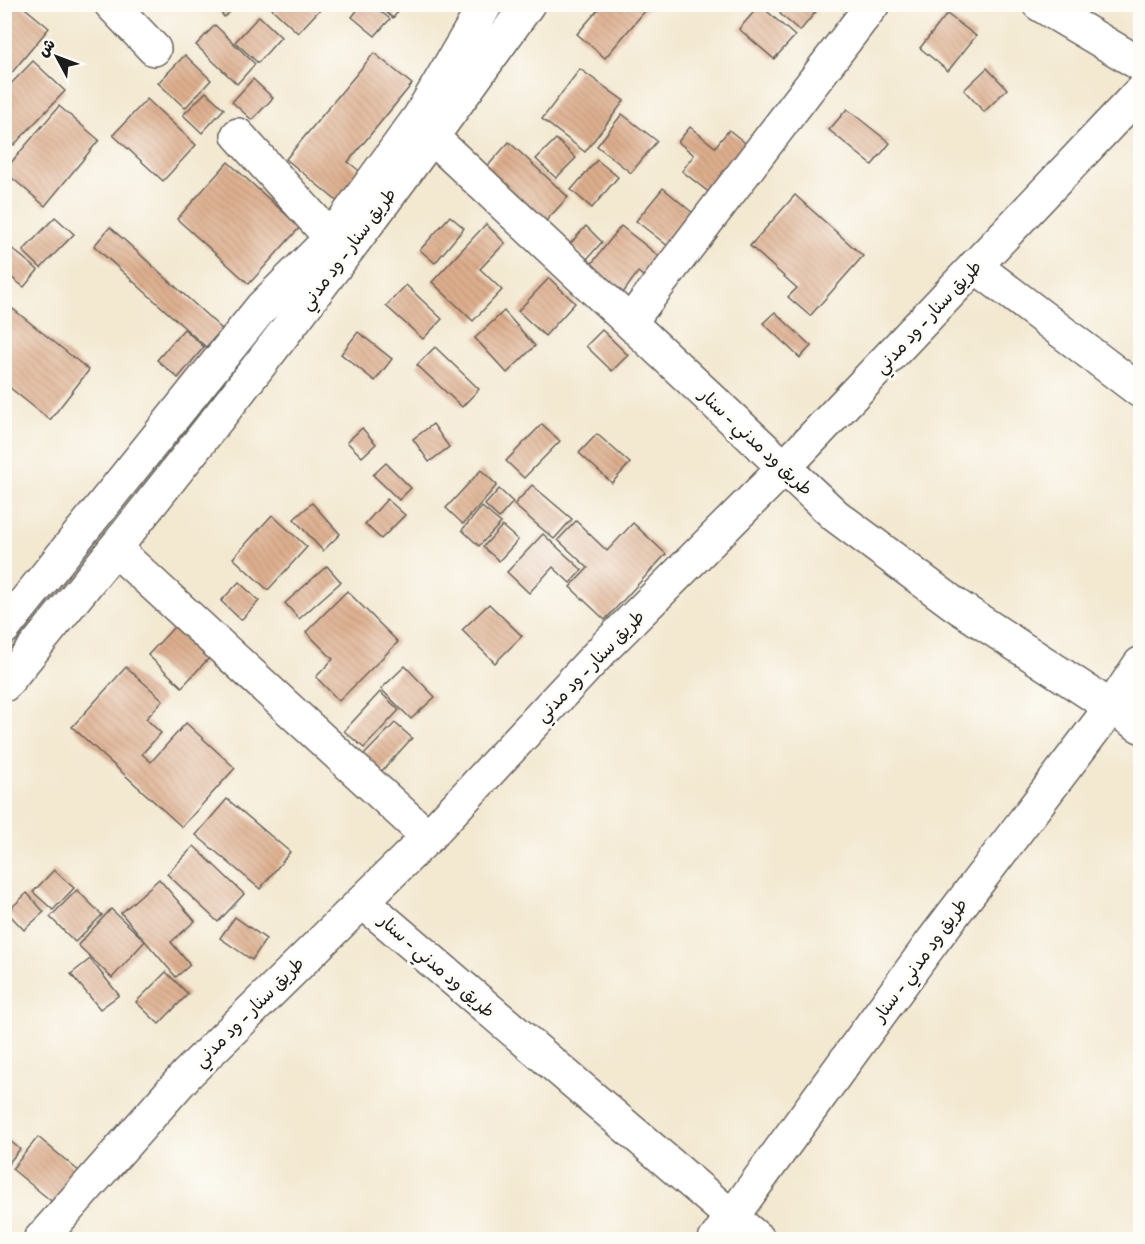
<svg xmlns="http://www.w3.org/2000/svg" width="1145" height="1244" font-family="Itim,'Playpen Sans Arabic',sans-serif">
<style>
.building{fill:url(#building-back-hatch)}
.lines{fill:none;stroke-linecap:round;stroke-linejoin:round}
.minor-casing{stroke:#67635b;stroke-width:36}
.tertiary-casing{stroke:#67635b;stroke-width:36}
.minor{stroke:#fff;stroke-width:33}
.tertiary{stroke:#fff;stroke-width:33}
.labels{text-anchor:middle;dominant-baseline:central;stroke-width:6;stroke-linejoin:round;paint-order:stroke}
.street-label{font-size:18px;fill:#1c1c1c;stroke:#fdfcf7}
</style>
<defs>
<pattern id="building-back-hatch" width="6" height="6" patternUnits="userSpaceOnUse" patternTransform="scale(1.5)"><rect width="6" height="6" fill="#ddae8d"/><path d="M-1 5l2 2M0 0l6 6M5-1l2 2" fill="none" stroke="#bd9579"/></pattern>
</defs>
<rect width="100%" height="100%" fill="#fdfcf7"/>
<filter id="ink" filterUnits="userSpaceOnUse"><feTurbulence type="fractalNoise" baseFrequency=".0167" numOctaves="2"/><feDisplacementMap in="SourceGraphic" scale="12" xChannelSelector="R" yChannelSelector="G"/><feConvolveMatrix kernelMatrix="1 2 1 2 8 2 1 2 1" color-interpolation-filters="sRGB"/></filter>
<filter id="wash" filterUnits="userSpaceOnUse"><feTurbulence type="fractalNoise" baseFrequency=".008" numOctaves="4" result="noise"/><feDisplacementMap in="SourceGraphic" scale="24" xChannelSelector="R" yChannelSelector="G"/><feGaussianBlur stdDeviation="1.35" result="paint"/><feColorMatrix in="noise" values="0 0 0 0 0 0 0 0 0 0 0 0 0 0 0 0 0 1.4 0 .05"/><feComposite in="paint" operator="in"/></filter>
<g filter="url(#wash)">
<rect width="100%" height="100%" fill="#f3e8d0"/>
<g id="blocks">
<g class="building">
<path d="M8,4H20L49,28L4,82V8Z"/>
<path d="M215,4H240L224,17Z"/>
<path d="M276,4H325L298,33L272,9Z"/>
<path d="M362,4H371L390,19L375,36L352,17Z"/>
<path d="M376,4H404L393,18Z"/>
<path d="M603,4H651L605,58L577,34Z"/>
<path d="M788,4H822L800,31L780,14Z"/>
<path d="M760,5L795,36L774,59L739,29Z"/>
<path d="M947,14L976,36L948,71L920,48Z"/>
<path d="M259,16L281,37L258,63L235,42Z"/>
<path d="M215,25L255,64L237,84L196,45Z"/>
<path d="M374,53L412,84L348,162L362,173L338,202L286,159Z"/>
<path d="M185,55L211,80L185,108L158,83Z"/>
<path d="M33,61L65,91L14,145L4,136V91Z"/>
<path d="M987,68L1007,89L984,112L964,90Z"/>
<path d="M580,69L624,101L585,152L542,119Z"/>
<path d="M253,79L273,98L252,120L232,102Z"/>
<path d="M206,92L224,109L202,133L183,115Z"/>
<path d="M147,99L196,145L163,181L113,135Z"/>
<path d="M59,106L99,140L45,206L4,171Z"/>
<path d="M847,109L890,143L872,165L829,130Z"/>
<path d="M622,114L657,141L631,173L597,146Z"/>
<path d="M690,127L715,147L729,130L763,157L725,205L682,171L694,155L678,142Z"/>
<path d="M556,139L576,158L556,178L536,159Z"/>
<path d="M509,142L568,197L544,223L485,169Z"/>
<path d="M597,160L618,177L592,208L571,190Z"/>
<path d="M228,162L300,227L249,284L177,219Z"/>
<path d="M663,188L694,214L668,246L636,221Z"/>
<path d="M795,195L863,256L810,316L788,297L797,288L750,246Z"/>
<path d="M450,216L464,228L435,263L420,250Z"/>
<path d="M55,217L74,234L41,268L23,251Z"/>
<path d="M486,224L505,243L480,269L502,290L473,321L432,282Z"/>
<path d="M586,226L602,242L587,259L570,244Z"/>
<path d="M621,226L669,264L653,284L638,272L623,293L589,267Z"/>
<path d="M110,227L222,329L206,347L94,246Z"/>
<path d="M4,242L38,270L24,287L4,272Z"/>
<path d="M549,278L575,303L545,336L518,311Z"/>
<path d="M406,285L442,319L423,339L386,306Z"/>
<path d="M13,309L89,370L50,420L4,383V320Z"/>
<path d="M504,311L535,346L507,373L475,338Z"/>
<path d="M775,312L811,346L800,358L763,323Z"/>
<path d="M184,329L204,347L178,378L157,360Z"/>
<path d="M602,330L628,355L612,371L586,346Z"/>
<path d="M358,332L392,359L375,381L341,354Z"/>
<path d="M435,347L479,389L462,407L417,365Z"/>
<path d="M433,424L449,447L429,462L413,439Z"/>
<path d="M542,424L560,441L524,478L506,461Z"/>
<path d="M362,428L376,444L362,457L347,442Z"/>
<path d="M597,434L630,463L612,483L579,453Z"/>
<path d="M386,463L411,488L399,500L373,475Z"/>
<path d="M481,470L497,485L463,524L446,508Z"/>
<path d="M532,485L572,519L554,539L514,505Z"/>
<path d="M499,489L513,502L499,518L485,505Z"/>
<path d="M387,499L405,515L381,539L365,524Z"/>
<path d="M312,503L340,534L323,551L294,519Z"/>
<path d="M482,507L501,523L479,546L462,530Z"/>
<path d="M272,515L307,547L268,590L233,558Z"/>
<path d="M576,521L607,551L633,523L666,554L605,620L570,587L588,568L558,540Z"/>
<path d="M502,526L518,540L499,561L483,547Z"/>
<path d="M543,534L582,570L570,583L553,567L529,593L507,572Z"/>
<path d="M327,566L341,582L299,619L285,603Z"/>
<path d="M239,582L259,601L241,620L221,601Z"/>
<path d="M347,591L398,642L339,701L316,677L333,659L306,632Z"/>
<path d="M489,604L522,636L495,663L462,630Z"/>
<path d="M175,626L209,658L182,687L148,655Z"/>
<path d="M405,666L435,697L411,719L381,689Z"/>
<path d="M126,667L163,700L146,719L161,733L142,754L151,762L186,723L235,768L182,827L72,727Z"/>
<path d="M380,692L399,710L364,748L344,731Z"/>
<path d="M395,723L412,738L379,774L362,757Z"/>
<path d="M227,799L290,852L260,889L196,835Z"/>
<path d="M194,846L244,894L218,922L167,874Z"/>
<path d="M54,870L74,888L53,910L33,892Z"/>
<path d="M159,879L195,921L171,942L190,965L176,977L121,913Z"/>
<path d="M77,890L102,915L75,942L50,917Z"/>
<path d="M27,893L44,912L24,930L7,912Z"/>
<path d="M111,909L145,941L112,978L78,945Z"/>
<path d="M235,917L266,939L252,960L220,938Z"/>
<path d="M90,959L119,995L100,1009L71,974Z"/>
<path d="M166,972L188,994L159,1024L136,1002Z"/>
<path d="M4,1136L20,1149L4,1169Z"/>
<path d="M38,1137L92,1182L66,1213L12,1169Z"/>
</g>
</g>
</g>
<g filter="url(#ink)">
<use href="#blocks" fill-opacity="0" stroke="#67635b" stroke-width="1.5"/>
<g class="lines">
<defs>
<g id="minor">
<path d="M111,4L154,49"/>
<path d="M1039,4L1140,64"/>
<path d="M238,135L331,238"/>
<path d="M433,138L836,516L957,606L1140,726"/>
<path d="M975,266L1140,391"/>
<path d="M630,322L873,4"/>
<path d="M115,549L428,837"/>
<path d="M363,902L759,1240"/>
<path d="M40,1240L187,1074L428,837L606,646L783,469L1140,92"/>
<path d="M715,1240L932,942L1112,706L1140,664"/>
</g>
<g id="tertiary">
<path d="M4,628L261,308L331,238L420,116L486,4"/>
<path d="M4,685C186,463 362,238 528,4"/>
</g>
</defs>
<use href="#minor" class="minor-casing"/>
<use href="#tertiary" class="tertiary-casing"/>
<use href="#minor" class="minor"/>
<use href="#tertiary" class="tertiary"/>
</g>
</g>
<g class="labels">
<g class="street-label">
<text transform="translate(348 249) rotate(-53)">طريق سنار - ود مدني</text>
<text transform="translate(928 317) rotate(-47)">طريق سنار - ود مدني</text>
<text transform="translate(756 442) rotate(43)">طريق ود مدني - سنار</text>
<text transform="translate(590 666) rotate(-46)">طريق سنار - ود مدني</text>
<text transform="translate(920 960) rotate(-54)">طريق ود مدني - سنار</text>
<text transform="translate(437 966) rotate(41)">طريق ود مدني - سنار</text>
<text transform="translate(249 1012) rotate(-45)">طريق سنار - ود مدني</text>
</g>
</g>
<rect width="1145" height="1244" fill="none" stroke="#fdfcf7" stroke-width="24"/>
<g transform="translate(57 57) rotate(311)" stroke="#fdfcf7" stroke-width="4.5" paint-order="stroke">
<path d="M0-4.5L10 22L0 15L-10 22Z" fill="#1c1c1c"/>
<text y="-9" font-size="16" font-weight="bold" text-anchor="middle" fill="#1c1c1c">ش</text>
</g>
</svg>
